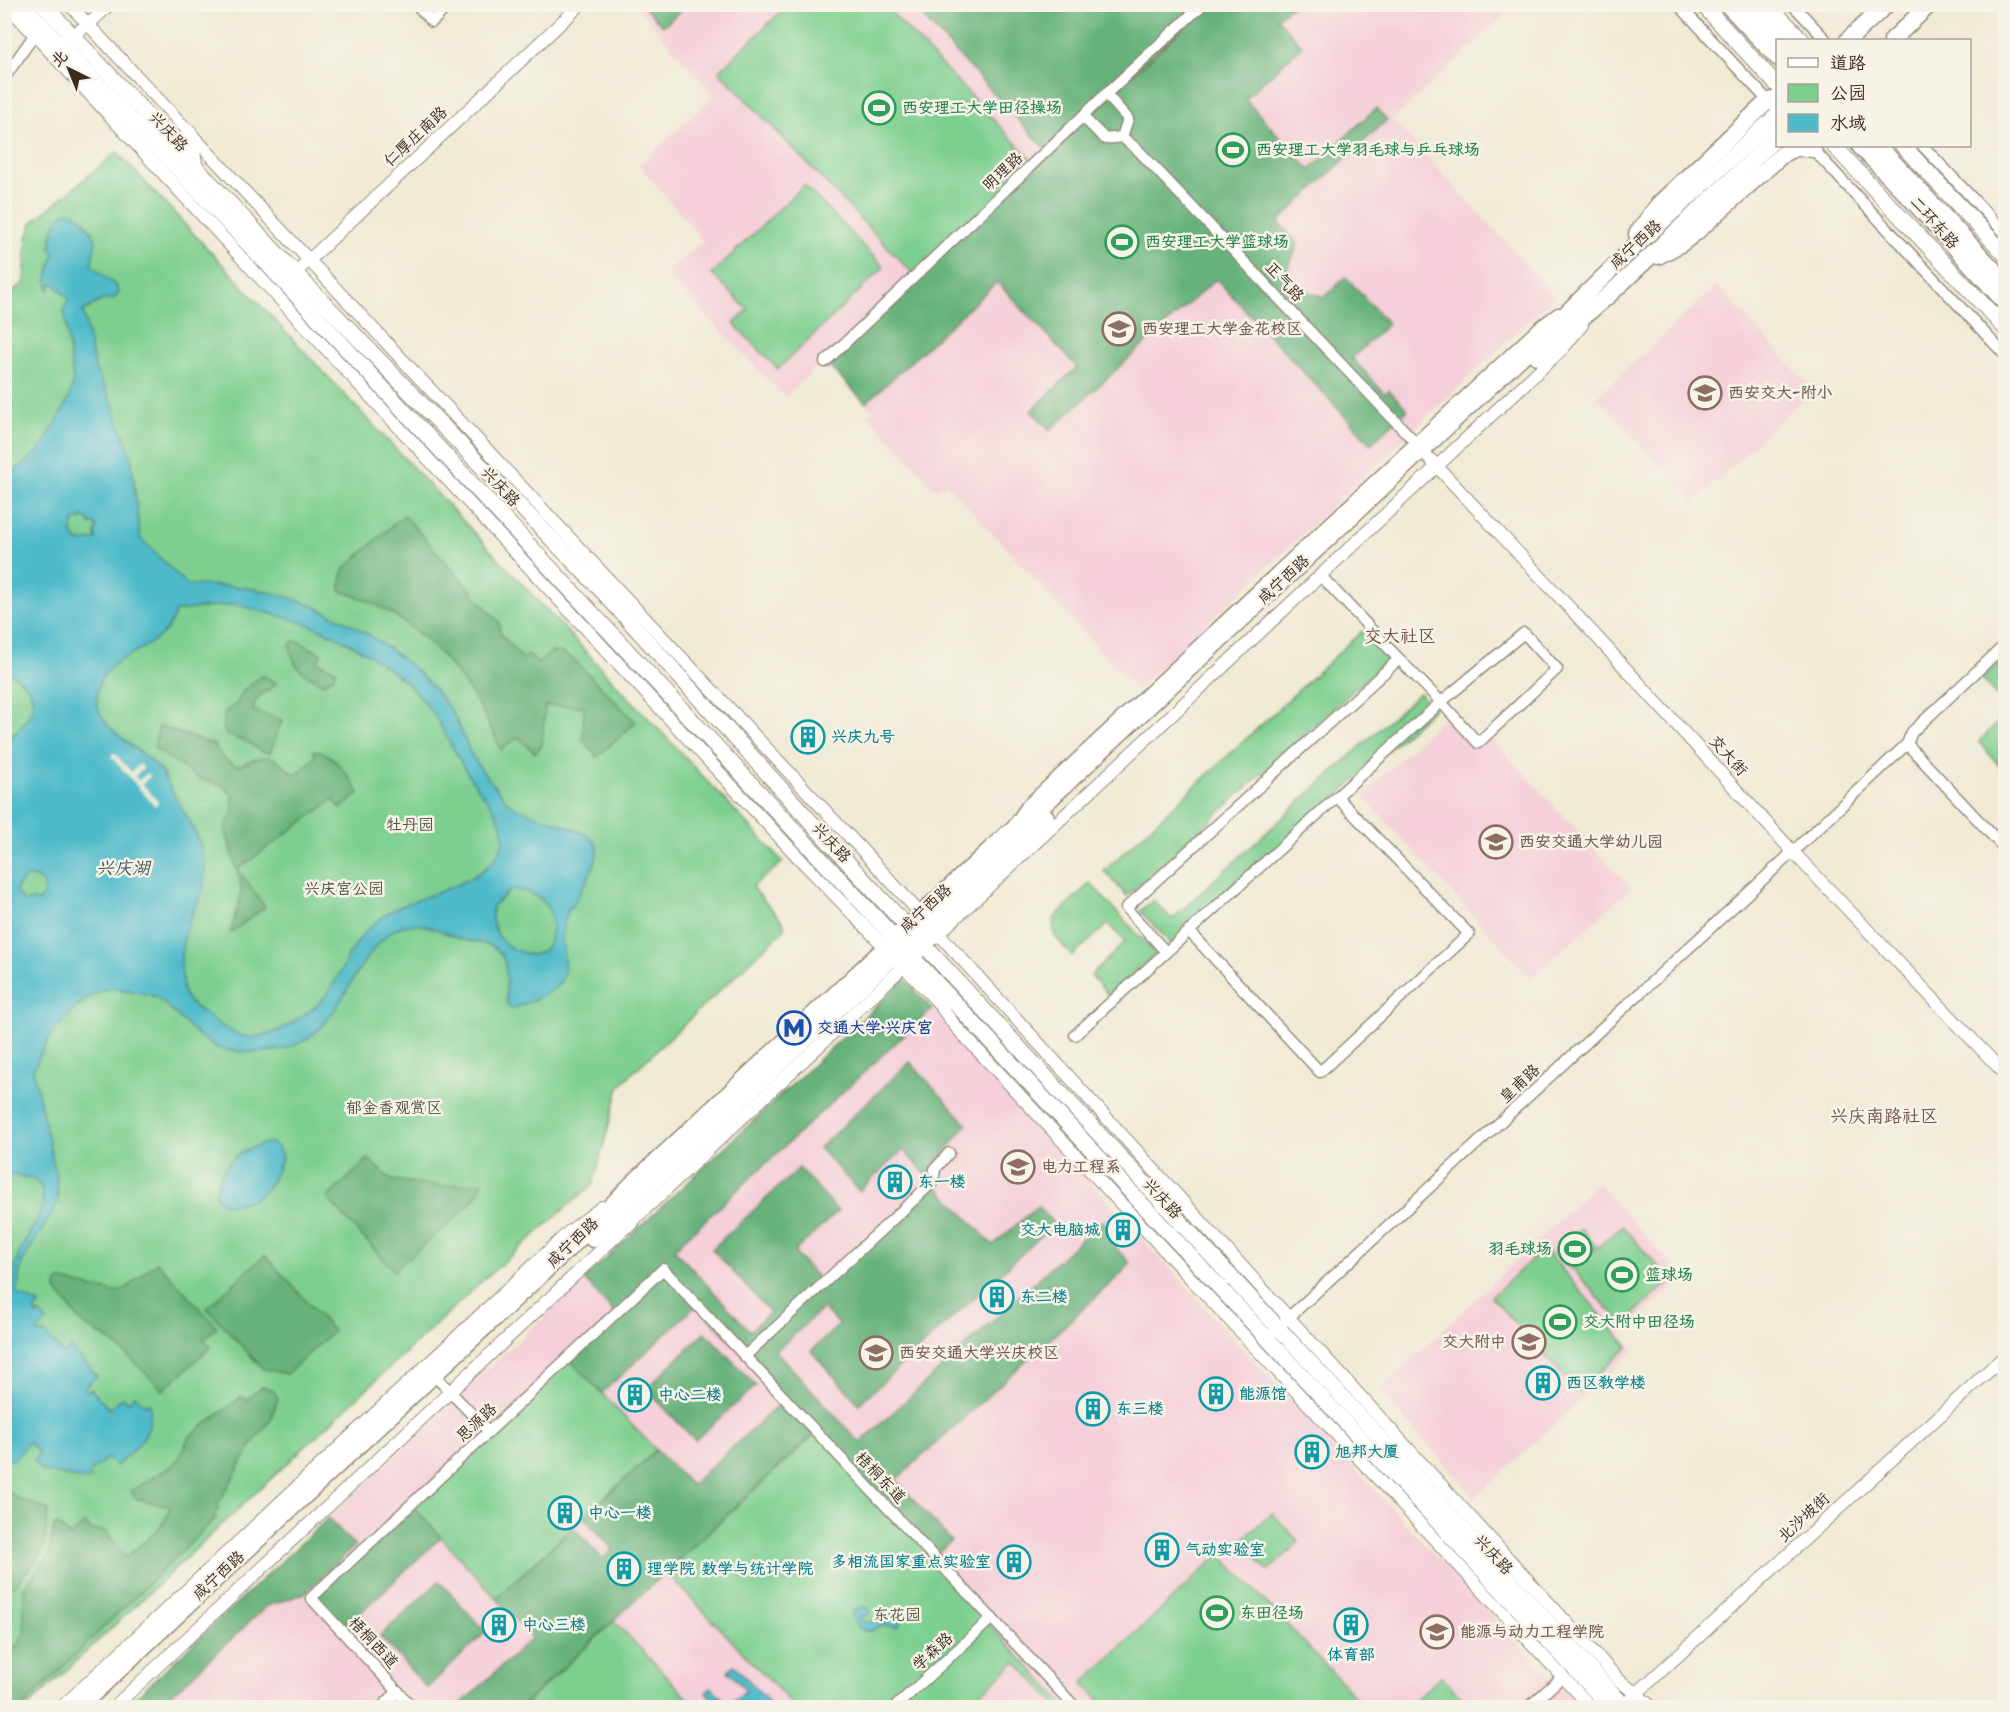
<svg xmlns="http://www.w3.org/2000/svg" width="2010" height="1712" font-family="Kalam,'LXGW WenKai TC',sans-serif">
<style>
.built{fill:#f5cfd9}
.green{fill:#7dcf90;stroke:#5c7c57;stroke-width:1.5}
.forest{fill:#66b27a;stroke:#506e4c;stroke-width:1.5}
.water{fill:#4fbbca;stroke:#457274;stroke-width:1.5;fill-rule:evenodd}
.pier{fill:#f0ebd5}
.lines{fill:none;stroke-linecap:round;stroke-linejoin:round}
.minor-casing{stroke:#968a7a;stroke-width:13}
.tertiary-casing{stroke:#968a7a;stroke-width:14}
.secondary-casing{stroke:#968a7a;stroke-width:17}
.primary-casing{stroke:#968a7a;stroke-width:19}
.trunk-casing{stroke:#968a7a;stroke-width:19}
.minor{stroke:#fff;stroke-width:10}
.tertiary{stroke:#fff;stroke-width:12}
.secondary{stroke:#fff;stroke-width:15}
.primary{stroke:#fff;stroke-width:16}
.trunk{stroke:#fff;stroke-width:16}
.labels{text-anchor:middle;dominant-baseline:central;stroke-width:5;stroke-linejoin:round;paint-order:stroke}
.leisure-label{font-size:16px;font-weight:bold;fill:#27864d;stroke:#f7f3e8;text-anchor:start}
.street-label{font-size:16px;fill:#3b2a1e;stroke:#f7f3e8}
.education-label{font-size:16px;font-weight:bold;fill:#785e54;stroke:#f7f3e8;text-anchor:start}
.culture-label{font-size:16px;font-weight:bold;fill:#0d838f;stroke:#f7f3e8;text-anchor:start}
.park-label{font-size:16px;fill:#4c533a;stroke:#f7f3e8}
.transit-label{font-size:16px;font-weight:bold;fill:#164399;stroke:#f7f3e8;text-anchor:start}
.neighbourhood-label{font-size:18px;fill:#72544c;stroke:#f7f3e8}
.water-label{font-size:18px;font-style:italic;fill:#415652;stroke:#f7f3e8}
</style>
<rect width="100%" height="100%" fill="#f7f3e8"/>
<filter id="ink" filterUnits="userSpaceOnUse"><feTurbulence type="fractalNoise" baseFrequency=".0167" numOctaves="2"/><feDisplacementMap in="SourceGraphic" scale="12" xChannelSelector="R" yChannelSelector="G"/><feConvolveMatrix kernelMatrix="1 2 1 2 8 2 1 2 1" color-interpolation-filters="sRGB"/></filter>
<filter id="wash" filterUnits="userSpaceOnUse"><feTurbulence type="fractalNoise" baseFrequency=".008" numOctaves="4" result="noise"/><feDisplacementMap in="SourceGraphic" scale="24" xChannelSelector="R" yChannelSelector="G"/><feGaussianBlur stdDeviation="1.35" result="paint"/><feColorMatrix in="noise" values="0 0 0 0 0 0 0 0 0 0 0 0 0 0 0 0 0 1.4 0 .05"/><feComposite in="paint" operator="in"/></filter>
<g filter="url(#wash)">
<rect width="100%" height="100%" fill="#f0ebd5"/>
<g class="built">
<path d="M635,5H1515L1393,120L1555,296L1137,690L946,483L936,489L868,415L873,411L822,362L785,397L665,273L703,241L639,165L714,95Z"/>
<path d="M1717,285L1813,389L1694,502L1597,397Z"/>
<path d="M1450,711L1478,743L1488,735L1631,888L1531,978L1362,796Z"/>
<path d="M905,979L1275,1384L1578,1707L125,1708Z"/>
<path d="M1598,1183L1684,1278L1621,1334L1634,1350L1475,1498L1379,1391Z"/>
</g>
<g class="green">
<path d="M788,5H884L1035,163L915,276L719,71Z"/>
<path d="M117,152L783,862L752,887L784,923V930L625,1080L619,1088L593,1184L482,1281L27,1707L5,1708V297L24,283L27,238L32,223Z"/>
<path d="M804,185L884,267L778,369L734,324L748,310L712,274Z"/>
<path d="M1362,631L1387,660L1127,896L1104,871Z"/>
<path d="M2005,657V706L1982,679Z"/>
<path d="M1419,693L1434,708L1173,946L1140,911L1153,900L1172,919Z"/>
<path d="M2005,715L2006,768L2003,770L1979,742Z"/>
<path d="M1090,883L1156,954L1108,995L1091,975L1125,942L1108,924L1072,956L1054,935L1053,919Z"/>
<path d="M1622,1226L1671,1281L1622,1324L1573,1269Z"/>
<path d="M1581,1229L1596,1246L1570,1269L1555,1253Z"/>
<path d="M1544,1248L1628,1347L1578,1392L1491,1297Z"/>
<path d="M568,1358L656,1450L496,1598L411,1504Z"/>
<path d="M816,1433L992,1618L988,1623L1067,1707H1059L1016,1662L966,1707H795L666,1572Z"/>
<path d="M1272,1513L1299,1542L1268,1571L1241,1541Z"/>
<path d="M1220,1554L1365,1707H1106L1083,1683Z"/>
<path d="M614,1621L696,1707L521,1708Z"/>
<path d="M1441,1676L1471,1707H1407Z"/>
</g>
<g class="forest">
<path d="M642,5H688L663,26Z"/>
<path d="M912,5H1206L1047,151Z"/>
<path d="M1208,5H1293L1277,18L1302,46L1245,99L1310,170L1376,108L1387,120L1278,222L1298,243L1282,284L1325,297L1346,277L1388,324L1352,358L1385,394L1389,390L1408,410L1371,444L1216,279L1050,430L1031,411L1077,367L997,282L866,403L825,362Z"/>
<path d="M404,515L499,622L500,633L523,659L529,655L538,664L551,652L562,653L572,658L636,722L597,757L583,740L584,706H545L542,746L535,753L518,737L501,750C471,679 417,612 340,591L343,570Z"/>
<path d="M293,641H298L322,654L317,662L336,670L333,677L323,684C302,671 294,672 290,646Z"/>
<path d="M264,676L276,683C268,694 253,694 254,711L282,720L270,753L260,751L246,741L226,735L223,728L225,712L237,703L244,690L260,677Z"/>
<path d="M159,726L214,745L222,757L230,763L239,766C251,760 269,751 281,763C286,768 290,772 297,774L315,757L314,751C330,747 352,780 359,793L341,809L334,799L238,869L265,907L230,933L241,896V885L225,828L233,811L232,794L221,785L199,779L154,748Z"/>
<path d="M905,979L932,1009L674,1249L750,1331L770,1312L712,1249L799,1168L838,1211L794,1252L822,1283L933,1182L993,1245L1038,1206L1054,1224L859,1404L811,1351L839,1325L823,1308L776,1351L860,1443L1102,1220L1120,1240L1114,1246L1130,1263L1121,1274L896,1480L951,1541L934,1556L816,1432L521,1707L457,1708L532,1638L496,1598L573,1527L603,1559L613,1549L584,1518L656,1450L691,1485L785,1399L697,1305L602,1393L568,1358L615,1314L584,1279Z"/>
<path d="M910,1062L967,1124L927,1175L903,1150L859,1191L819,1148Z"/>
<path d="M368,1159L392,1180L442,1186L483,1182C480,1193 475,1198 468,1206L394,1271L327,1198Z"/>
<path d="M265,1255L333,1331L287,1374L263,1369L207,1308Z"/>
<path d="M157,1262L217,1327L204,1339L211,1347L163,1390L124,1352L105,1337L84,1326L56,1290V1285L59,1280L115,1292L122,1290L130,1285Z"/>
<path d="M705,1332L756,1386L695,1440L646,1389Z"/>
<path d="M262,1387C271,1387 275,1391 278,1399L270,1421L253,1443L217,1506L219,1510L214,1514L216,1518L22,1707H7L5,1705V1672L10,1655L24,1634V1588L49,1556L54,1525H58L70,1536L85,1523L91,1530L106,1531L126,1557C142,1542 166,1529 170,1507L137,1499L131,1491L173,1465L180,1457L189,1437L242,1396L246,1400Z"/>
<path d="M5,1490L19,1499L49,1510L43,1550L39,1557L13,1587L5,1581Z"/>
<path d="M411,1504L441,1537L341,1631L311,1598Z"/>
<path d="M328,1518L355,1546L305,1593L267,1606L158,1707H125Z"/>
<path d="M439,1581L486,1632L427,1688L380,1636Z"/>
</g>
<g class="water">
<path d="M70,211C83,216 91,229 96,241L91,265L116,286L119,292L115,298L100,301L83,311L95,369L110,398L131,455L140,538L187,585C210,585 233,585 255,589C326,602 411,651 451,711C459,723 464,739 470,752C477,766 487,777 497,789C501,793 504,799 509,803C527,817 589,826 597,846C602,859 578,895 572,907H569C566,917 562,928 562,939C562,955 571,975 555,988C545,996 529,1002 517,1007L510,1008L507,1004C504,985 513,957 491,946C482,942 470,942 460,939C443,932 423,921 403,926C397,928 389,933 384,938C345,973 339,1039 279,1050C262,1053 226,1054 212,1045C191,1033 176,1012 157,998C151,994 142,993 135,992C127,990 117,988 108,989C89,992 64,1019 52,1034C45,1045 39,1058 33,1070L57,1179L58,1200L52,1213L22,1262L19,1275L18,1295C26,1297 32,1302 40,1304L34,1311L37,1315L39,1313L47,1322L37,1331L40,1334L43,1332L64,1354L71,1348L97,1376L84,1388L87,1391L91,1389L109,1409L123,1397L128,1402L135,1395L145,1405L149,1402C156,1433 136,1447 116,1466L107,1458L88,1474L91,1478L85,1480L42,1471L34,1461L39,1453L29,1442L13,1461L6,1456L5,1457V1304L13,1294C13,1281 13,1270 18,1257C27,1231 48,1215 41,1186L32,1178L5,1174L4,916L9,901L5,898L4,895L5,743C35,715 48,693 5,670V479L38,452L55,425L69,398L73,381L64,309L69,299L54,284H51L49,290C44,278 52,266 54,254L50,248C53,234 53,216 70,211ZM83,517L89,521L90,524H94L97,527L95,534L96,539L84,542H78L71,532L74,522L78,519L80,521ZM234,604C256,610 279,615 301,622C344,636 398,669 426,704C444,727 455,756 472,780C484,799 510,821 502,846C490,881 430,893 401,906C394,909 386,914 380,919C349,941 345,973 322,1000C314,1009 302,1017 292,1023C256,1045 238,1040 207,1015C200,1010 192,1006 187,999C181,992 183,983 182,975C179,956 183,937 190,919C194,908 202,897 204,884C206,870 204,854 199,841C193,825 183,811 175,797C170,788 165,777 159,769C139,746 88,726 98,688C107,650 167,653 175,611ZM27,876L38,879L43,883L45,891L39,901L32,900L24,902L16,892L18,886ZM513,889C526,892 538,894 546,905C556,918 554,949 536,954C532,956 526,954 522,952C500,947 490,928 492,906Z"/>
<path d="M269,1142L278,1147L282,1159C273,1178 266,1201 240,1203C232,1203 229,1206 221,1203L215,1195C219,1171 231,1153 255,1147C260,1145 263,1143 269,1142Z"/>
<path d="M862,1607H867L870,1613L864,1617L860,1615V1621C878,1627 881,1613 897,1614L901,1622L898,1627C893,1627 888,1624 883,1626C879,1626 874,1630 870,1631C858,1631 851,1622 852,1612Z"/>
<path d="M734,1665L768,1701L767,1707H720L706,1692L711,1687L729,1705L746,1690L728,1671Z"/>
</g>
<path class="pier" d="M114,753L131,772L140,764L143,768L135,776L138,781L148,773L150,776L142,784L158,802L155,806L111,756Z"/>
</g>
<g filter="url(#ink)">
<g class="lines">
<defs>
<g id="minor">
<path d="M416,4L432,22L450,4"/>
<path d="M1678,4L1772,105"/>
<path d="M1792,4L1826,40"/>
<path d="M4,78L35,34"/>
<path d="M1083,117L1105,139L1122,137L1128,119L1106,94"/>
<path d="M1122,137L1138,150L1419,446"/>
<path d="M1810,146L2006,356"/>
<path d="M1923,146L2006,234"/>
<path d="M825,362L1106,94L1203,4"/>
<path d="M1320,575L1399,659"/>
<path d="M1907,744L2006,850"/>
<path d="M1014,824L1027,805L1539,327L1558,313"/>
<path d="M1189,931L1320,1072L1469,934L1337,797"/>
<path d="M1075,1035L1441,702L1478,743L1557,669L1524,633L1441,702L1399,659L1126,908L1166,952"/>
<path d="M1273,1332L1784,860L1907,744L1912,732L2006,644"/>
<path d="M745,1356L933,1182L935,1169L949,1153"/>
<path d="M434,1375L489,1432"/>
<path d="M381,1708L398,1691"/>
<path d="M413,1708L311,1598L663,1269L1076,1708"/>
<path d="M894,1708L992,1618"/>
<path d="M1528,1708L1563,1676"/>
</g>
<g id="tertiary">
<path d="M6,4L797,856L935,999L956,1027L1592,1708"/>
<path d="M69,4L876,865L1619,1680L1653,1708"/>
<path d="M66,39L88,25L110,4"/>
<path d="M290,278L581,4"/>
<path d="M1429,458L1595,635L1793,852L2006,1075"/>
<path d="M1624,1705L2006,1355"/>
<path d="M61,1708L570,1231L602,1207"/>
<path d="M113,1708L1563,348L1582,325"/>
</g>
<g id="secondary">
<path d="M22,4L285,283L1611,1708"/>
<path d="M43,4L295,273L603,592L850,865L1395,1454L1626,1708"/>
<path d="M1702,4L1778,86"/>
<path d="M1767,4L1802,40"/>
<path d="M189,132L195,166"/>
<path d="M1834,146L2006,329"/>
<path d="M1903,146L2006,255"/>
</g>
<g id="primary">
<path d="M1848,40L1887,4"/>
<path d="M1892,40L1930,4"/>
<path d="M1637,234L1659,204L1768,101L1778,99"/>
<path d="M1658,256L1682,243L1695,233L1783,154C1793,147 1801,147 1813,149"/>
<path d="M1537,356L1610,294L1778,136"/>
<path d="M606,1236L631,1222"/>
<path d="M593,1239L894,956L930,925L1046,817"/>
<path d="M78,1708L582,1236L632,1184L1007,834L1036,812L1532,347L1635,246L1778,115"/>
</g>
<g id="trunk">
<path d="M1727,4L1778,58"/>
<path d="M1747,4L1781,40"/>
<path d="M1860,146L1914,202L2006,303"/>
<path d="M1878,146L2006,283"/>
</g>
</defs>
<use href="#minor" class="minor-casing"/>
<use href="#tertiary" class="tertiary-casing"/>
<use href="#secondary" class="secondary-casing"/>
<use href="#primary" class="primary-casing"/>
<use href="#trunk" class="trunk-casing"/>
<use href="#minor" class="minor"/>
<use href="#tertiary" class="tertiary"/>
<use href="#secondary" class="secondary"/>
<use href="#primary" class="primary"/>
<use href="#trunk" class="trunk"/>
</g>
</g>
<defs>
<symbol id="stadium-ring" viewBox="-11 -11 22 22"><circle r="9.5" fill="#f7f3e8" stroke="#2e9e5b" stroke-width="1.5"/><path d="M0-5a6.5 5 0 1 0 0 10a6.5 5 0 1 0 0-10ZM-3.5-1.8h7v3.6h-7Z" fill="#2e9e5b"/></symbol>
<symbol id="university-ring" viewBox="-11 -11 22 22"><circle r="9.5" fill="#f7f3e8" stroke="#8d6e63" stroke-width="1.5"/><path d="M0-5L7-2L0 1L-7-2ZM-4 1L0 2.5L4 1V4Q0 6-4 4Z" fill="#8d6e63"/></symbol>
<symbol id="school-ring" viewBox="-11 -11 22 22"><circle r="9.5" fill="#f7f3e8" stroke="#8d6e63" stroke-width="1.5"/><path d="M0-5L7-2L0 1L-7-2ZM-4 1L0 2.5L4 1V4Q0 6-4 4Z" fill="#8d6e63"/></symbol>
<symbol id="building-ring" viewBox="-11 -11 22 22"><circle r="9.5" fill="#f7f3e8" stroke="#0f9aa8" stroke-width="1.5"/><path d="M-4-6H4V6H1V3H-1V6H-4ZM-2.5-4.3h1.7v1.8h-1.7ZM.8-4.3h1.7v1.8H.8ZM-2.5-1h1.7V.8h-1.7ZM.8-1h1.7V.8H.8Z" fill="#0f9aa8"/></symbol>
<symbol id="metro-ring" viewBox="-11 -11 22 22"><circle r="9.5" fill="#f7f3e8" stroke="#1a4fb4" stroke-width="1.5"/><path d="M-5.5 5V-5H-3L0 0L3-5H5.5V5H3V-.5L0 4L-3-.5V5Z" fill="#1a4fb4"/></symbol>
</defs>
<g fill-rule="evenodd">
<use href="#stadium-ring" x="860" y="89" width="38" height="38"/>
<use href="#stadium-ring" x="1214" y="131" width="38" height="38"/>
<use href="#stadium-ring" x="1103" y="223" width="38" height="38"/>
<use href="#university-ring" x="1100" y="310" width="38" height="38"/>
<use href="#school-ring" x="1686" y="374" width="38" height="38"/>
<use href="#building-ring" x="789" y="718" width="38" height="38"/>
<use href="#school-ring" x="1477" y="823" width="38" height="38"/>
<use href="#metro-ring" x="775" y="1009" width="38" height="38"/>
<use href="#university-ring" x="999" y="1148" width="38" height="38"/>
<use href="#building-ring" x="876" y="1163" width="38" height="38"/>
<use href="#building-ring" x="1104" y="1211" width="38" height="38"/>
<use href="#stadium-ring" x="1556" y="1230" width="38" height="38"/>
<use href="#stadium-ring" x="1603" y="1256" width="38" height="38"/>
<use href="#building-ring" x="978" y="1278" width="38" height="38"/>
<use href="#stadium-ring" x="1541" y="1303" width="38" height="38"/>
<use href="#school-ring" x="1510" y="1323" width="38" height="38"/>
<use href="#university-ring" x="857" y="1334" width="38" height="38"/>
<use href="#building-ring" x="1524" y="1364" width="38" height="38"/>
<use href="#building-ring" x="1197" y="1375" width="38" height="38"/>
<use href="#building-ring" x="616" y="1376" width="38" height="38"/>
<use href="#building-ring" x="1074" y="1390" width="38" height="38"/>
<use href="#building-ring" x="1293" y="1433" width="38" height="38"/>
<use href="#building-ring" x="546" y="1494" width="38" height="38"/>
<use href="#building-ring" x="1143" y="1531" width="38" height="38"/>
<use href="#building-ring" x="995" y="1543" width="38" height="38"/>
<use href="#building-ring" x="605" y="1550" width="38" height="38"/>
<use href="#stadium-ring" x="1198" y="1594" width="38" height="38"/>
<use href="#building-ring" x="480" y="1606" width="38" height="38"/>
<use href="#building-ring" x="1332" y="1606" width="38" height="38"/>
<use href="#university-ring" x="1418" y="1613" width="38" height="38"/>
</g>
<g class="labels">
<g class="leisure-label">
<text x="902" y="108">西安理工大学田径操场</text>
<text x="1256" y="150">西安理工大学羽毛球与乒乓球场</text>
<text x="1145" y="242">西安理工大学篮球场</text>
<text x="1552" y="1249" text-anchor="end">羽毛球场</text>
<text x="1645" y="1275">篮球场</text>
<text x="1583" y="1322">交大附中田径场</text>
<text x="1240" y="1613">东田径场</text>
</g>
<g class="street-label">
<text transform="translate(168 132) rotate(47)">兴庆路</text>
<text transform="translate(416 137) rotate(-43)">仁厚庄南路</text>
<text transform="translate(1003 172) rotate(-43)">明理路</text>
<text transform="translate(1934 223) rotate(48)">二环东路</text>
<text transform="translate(1636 245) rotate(-43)">咸宁西路</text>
<text transform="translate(1284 282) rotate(47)">正气路</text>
<text transform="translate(500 487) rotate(47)">兴庆路</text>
<text transform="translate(1284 580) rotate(-43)">咸宁西路</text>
<text transform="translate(1728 756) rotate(48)">交大街</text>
<text transform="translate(831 843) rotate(47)">兴庆路</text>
<text transform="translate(926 909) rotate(-43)">咸宁西路</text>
<text transform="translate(1520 1084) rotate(-43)">皇甫路</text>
<text transform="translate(1162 1199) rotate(47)">兴庆路</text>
<text transform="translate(573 1243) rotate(-44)">咸宁西路</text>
<text transform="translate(477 1423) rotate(-43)">思源路</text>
<text transform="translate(880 1478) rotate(46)">梧桐东道</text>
<text transform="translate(1804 1518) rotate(-43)">北沙坡街</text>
<text transform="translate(1493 1555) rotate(47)">兴庆路</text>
<text transform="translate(219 1576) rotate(-43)">咸宁西路</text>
<text transform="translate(373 1643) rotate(47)">梧桐西道</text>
<text transform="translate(933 1652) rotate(-42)">学森路</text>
</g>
<g class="education-label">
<text x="1142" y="329">西安理工大学金花校区</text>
<text x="1728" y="393">西安交大-附小</text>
<text x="1519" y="842">西安交通大学幼儿园</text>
<text x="1041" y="1167">电力工程系</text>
<text x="1506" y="1342" text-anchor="end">交大附中</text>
<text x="899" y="1353">西安交通大学兴庆校区</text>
<text x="1460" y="1632">能源与动力工程学院</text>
</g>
<g class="culture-label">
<text x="831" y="737">兴庆九号</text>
<text x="918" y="1182">东一楼</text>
<text x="1100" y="1230" text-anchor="end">交大电脑城</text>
<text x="1020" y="1297">东二楼</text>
<text x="1566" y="1383">西区教学楼</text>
<text x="1239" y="1394">能源馆</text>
<text x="658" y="1395">中心二楼</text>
<text x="1116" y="1409">东三楼</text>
<text x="1335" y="1452">旭邦大厦</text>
<text x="588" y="1513">中心一楼</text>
<text x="1185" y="1550">气动实验室</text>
<text x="991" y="1562" text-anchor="end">多相流国家重点实验室</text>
<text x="647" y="1569">理学院 数学与统计学院</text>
<text x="522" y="1625">中心三楼</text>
<text x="1351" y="1655" text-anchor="middle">体育部</text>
</g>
<g class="park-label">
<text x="410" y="825">牡丹园</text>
<text x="344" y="889">兴庆宫公园</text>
<text x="394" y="1108">郁金香观赏区</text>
<text x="897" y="1615">东花园</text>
</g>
<g class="transit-label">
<text x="817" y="1028">交通大学·兴庆宫</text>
</g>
<g class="neighbourhood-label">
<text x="1400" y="637">交大社区</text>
<text x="1884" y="1117">兴庆南路社区</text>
</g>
<g class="water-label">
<text x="123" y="869">兴庆湖</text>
</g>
</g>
<rect width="2010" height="1712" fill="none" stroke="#f7f3e8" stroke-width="24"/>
<rect x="1776" y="39" width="195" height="108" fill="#f7f3e8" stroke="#aca397" stroke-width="1.5"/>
<rect x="1788" y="58" width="30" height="9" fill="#ffffff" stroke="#aca397" stroke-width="1.5"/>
<text x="1830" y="69" font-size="18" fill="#3b2a1e">道路</text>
<rect x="1788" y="84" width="30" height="18" fill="#7dcf90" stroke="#aca397" stroke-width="1.5"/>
<text x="1830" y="99" font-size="18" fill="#3b2a1e">公园</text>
<rect x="1788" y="114" width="30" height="18" fill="#4fbbca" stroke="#aca397" stroke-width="1.5"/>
<text x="1830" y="129" font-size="18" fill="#3b2a1e">水域</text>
<g transform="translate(69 69) rotate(317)" stroke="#f7f3e8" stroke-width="4.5" paint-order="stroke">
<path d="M0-4.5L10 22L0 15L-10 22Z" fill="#3b2a1e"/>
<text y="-9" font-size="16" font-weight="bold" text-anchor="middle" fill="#3b2a1e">北</text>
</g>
</svg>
